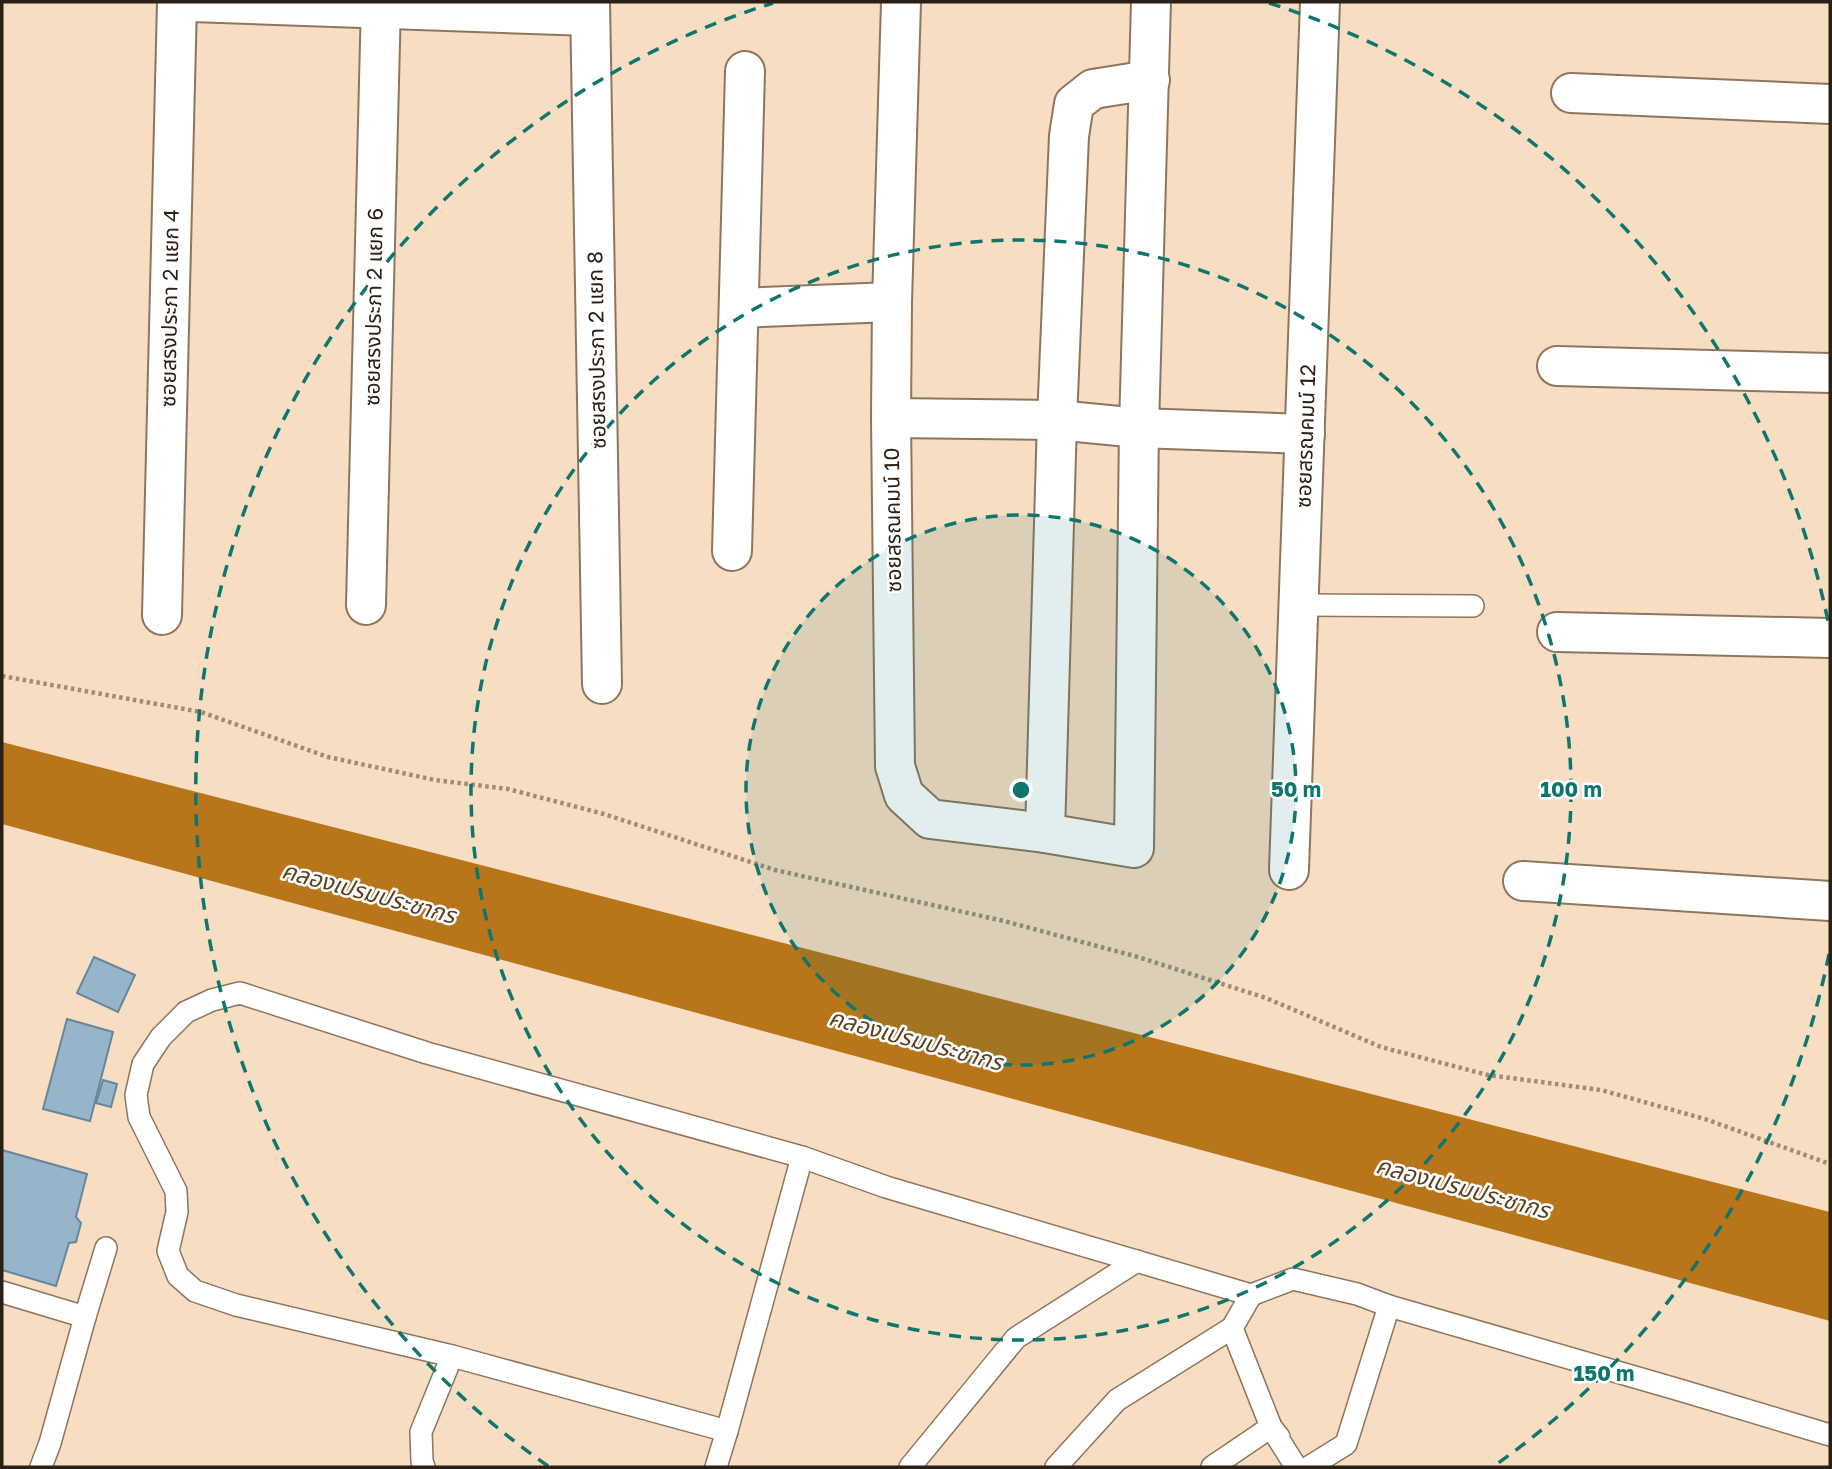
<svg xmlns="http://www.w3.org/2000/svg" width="1832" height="1469" font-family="'Golos Text','Noto Sans Thai',sans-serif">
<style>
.water{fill:#b87519}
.building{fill:#96b5cb;stroke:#68869a;stroke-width:2}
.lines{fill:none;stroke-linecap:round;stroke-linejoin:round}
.service-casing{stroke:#8e765e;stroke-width:24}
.minor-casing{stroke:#8e765e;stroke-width:42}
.path{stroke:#9f8c78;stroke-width:4.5;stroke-dasharray:3.5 3.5;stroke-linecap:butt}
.service{stroke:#fff;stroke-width:21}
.minor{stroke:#fff;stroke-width:38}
.ring{fill:none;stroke:#0f766e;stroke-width:3.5;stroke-dasharray:12 9}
.labels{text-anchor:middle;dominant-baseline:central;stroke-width:5;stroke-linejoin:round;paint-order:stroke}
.street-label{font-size:21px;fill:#2a2016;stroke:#fff}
.water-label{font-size:23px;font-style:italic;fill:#5c3f1d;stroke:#fff}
.centre{fill:#0f766e;stroke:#fff;stroke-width:3.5}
.ring-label{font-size:21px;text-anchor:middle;font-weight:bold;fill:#0f766e;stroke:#fff;stroke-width:5;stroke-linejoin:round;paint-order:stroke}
</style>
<rect width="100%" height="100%" fill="#f7ddc2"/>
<path class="water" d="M2,742L1830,1212V1321L2,824Z"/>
<g class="building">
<path d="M94,957L135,975L118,1012L77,993Z"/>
<path d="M67,1019L113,1032L90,1121L43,1109Z"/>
<path d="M103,1080L117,1084L111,1107L96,1103Z"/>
<path d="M2,1150L87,1174L76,1217L81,1223L76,1242L69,1243L56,1286L2,1270Z"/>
</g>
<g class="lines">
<defs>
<g id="service">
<path d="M1299,605L1473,606"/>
<path d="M2,1292L85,1317"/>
<path d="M1251,1295L1293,1279L1357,1294L1389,1306L1683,1391L1830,1435"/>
<path d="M727,1431L452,1356L236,1305L195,1291L178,1276L168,1251L177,1212L176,1191L139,1117L136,1095L143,1064L161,1037L186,1012L212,1000L240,993L427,1053L802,1157L886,1187L1251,1295L1232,1328L1271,1427L1296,1467"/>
<path d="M41,1467L50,1443L85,1317L106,1248"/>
<path d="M424,1467L422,1461L421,1432L452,1356"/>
<path d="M716,1467L727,1431L802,1157"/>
<path d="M910,1467L1016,1338L1137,1261"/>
<path d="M1056,1467L1117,1400L1232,1328"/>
<path d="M1212,1467L1271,1427L1279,1437"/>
<path d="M1309,1467L1346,1444L1389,1306"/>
</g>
<g id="minor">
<path d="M192,2L590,16"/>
<path d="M590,2L602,684"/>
<path d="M901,2L892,302L891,418L895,766L904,795L930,819L1045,833L1134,848L1139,428L1151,2"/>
<path d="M1571,93L1830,104"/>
<path d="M739,308L892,302"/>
<path d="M1557,366L1830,373"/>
<path d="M891,418L1057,420L1139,428L1305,434"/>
<path d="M732,551L745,71"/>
<path d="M366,605L381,2"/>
<path d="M162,615L177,2"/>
<path d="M1557,632L1830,638"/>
<path d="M1045,833L1057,420L1069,136L1074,104L1093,89L1150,80"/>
<path d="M1289,870L1320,2"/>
<path d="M1523,881L1830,901"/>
</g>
</defs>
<use href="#service" class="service-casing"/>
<use href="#minor" class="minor-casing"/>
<path class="path" d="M2,676L201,712L328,757L435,780L508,789L604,814L775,870L1004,921L1138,957L1266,998L1381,1047L1488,1075L1601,1090L1705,1119L1830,1164"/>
<use href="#service" class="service"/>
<use href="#minor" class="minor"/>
</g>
<circle cx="1021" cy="790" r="275" fill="#0f766e" fill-opacity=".12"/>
<g class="ring">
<circle cx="1021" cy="790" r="275"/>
<circle cx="1021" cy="790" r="550"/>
<path d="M1829 954A825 825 0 0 1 1494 1466M548 1466A825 825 0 0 1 773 3M1269 3A825 825 0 0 1 1829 626"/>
</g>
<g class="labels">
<g class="street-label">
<text transform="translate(373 307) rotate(-89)">ซอยสรงประภา 2 แยก 6</text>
<text transform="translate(169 308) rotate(-89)">ซอยสรงประภา 2 แยก 4</text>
<text transform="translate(596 350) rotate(-91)">ซอยสรงประภา 2 แยก 8</text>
<text transform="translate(1305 436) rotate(-88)">ซอยสรณคมน์ 12</text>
<text transform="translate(892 520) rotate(-91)">ซอยสรณคมน์ 10</text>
</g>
<g class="water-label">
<text transform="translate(369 892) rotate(15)">คลองเปรมประชากร</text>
<text transform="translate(916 1039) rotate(15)">คลองเปรมประชากร</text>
<text transform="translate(1463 1187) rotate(15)">คลองเปรมประชากร</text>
</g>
</g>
<circle cx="1021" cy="790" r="10" class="centre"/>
<g class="ring-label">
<text x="1296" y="797">50 m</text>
<text x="1571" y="797">100 m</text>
<text x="1604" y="1381">150 m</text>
</g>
<rect width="1832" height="1469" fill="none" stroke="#2a2016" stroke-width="7"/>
</svg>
